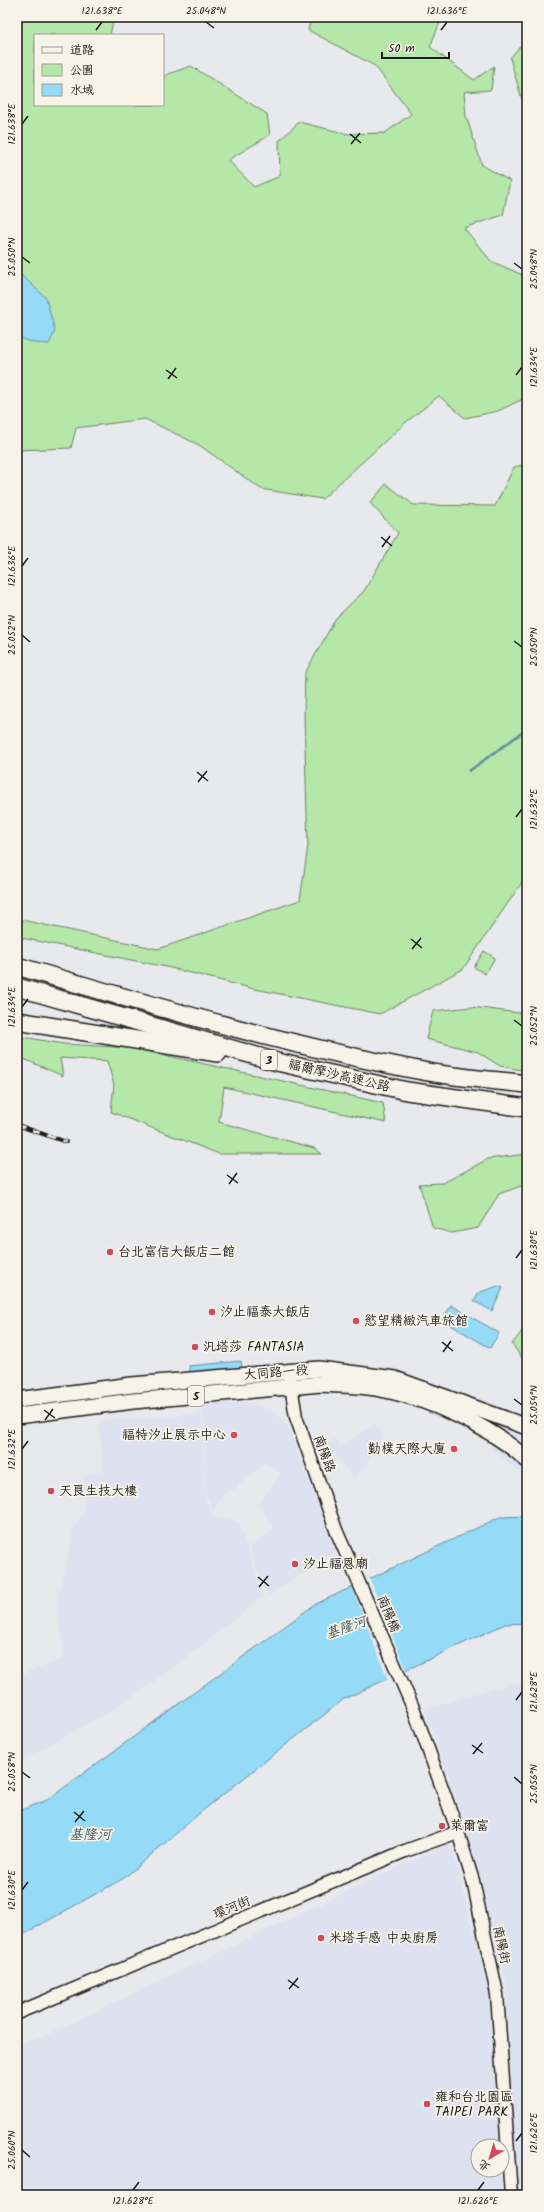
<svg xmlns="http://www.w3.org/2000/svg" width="544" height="2212" font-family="Kalam,'LXGW WenKai TC',sans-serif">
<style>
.built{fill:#dee2f0}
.green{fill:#b5e7a8;stroke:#688262}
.water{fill:#95dbf7;stroke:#658f9f}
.pier{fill:#e8e9ed}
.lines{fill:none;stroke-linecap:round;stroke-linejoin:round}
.stream{stroke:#658f9f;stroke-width:2.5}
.minor-casing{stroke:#1c1c1c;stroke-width:15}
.major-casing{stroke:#1c1c1c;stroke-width:18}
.highway-casing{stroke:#1c1c1c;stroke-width:20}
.minor{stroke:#f7f3e8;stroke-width:12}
.major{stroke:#f7f3e8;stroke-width:15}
.highway{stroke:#f7f3e8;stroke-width:17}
.rail-casing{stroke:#1c1c1c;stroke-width:4}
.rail{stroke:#f7f3e8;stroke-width:2.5;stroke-dasharray:8;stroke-linecap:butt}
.ticks{fill:none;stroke:#1c1c1c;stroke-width:1.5}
.poi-dot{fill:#d1495b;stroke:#f7f3e8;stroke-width:1.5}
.labels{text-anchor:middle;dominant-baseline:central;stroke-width:3.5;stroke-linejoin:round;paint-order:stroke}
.shield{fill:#f7f3e8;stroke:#5e5c59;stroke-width:1}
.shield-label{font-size:12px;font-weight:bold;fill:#1c1c1c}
.street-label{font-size:13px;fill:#1c1c1c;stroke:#f7f3e8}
.poi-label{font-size:13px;fill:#1c1c1c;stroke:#f7f3e8;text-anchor:start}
.water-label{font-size:14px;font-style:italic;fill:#40555e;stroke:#f7f3e8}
.neatline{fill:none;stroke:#1c1c1c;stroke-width:1.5}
.ticks-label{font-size:10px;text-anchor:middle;fill:#1c1c1c}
</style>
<rect width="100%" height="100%" fill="#e8e9ed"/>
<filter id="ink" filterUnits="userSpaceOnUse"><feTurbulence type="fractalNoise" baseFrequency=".025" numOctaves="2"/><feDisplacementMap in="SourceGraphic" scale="8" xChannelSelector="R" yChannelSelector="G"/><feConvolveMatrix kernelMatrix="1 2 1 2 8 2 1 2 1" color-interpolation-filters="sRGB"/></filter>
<g filter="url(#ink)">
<g class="built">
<path d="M240,1400L271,1409L287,1423L336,1553L267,1596L249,1548L274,1529L258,1505L281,1473L265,1462L236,1489L226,1491L213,1511L205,1493L202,1403Z"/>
<path d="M202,1414L205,1498L214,1518H229L239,1523L263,1597L168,1672L108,1713L17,1763V1676L65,1658L57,1604L74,1526L83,1513L84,1475L102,1470L99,1420Z"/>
<path d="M375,1424L384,1436L361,1471L354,1478L326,1446L334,1439L341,1446Z"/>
<path d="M497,1424L527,1434V1474H522L490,1449L507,1432Z"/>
<path d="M510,1683L527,1684V2195H517L506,1983L467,1831L425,1709Z"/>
<path d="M451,1842L491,1998L500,2146H478V2170H501L503,2195H17V2045L40,2038Z"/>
</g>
<g class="green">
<path d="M17,17H114L110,35H35V105H163V76L191,66L267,114L270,135L228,160L254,187L280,176L279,141L299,122L348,134L385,133L411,114L375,66L308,30L311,17H433L440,22L430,47L474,80L494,66L491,90L464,92L466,116L482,165L510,181L503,215L464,228L491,261L527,277V397L498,411L465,418L439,396L405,423L322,499L261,489L199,445L145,419L76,428L71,448L17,450Z"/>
<path d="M527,38V117L510,58Z"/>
<path d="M527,464V875L463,969L380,1014L250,988L171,968L17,937V919L158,949L300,900L308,846L304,717L305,673L336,618L364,591L398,533L370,503L386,484L414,505L495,506L514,467Z"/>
<path d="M484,951L495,958L485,974L474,967Z"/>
<path d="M472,1007L527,1014V1071L500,1066L478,1052L426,1039L433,1011Z"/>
<path d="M17,1036L64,1044L132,1048L383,1103L386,1123L224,1087L219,1122L314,1148L322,1154H219L111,1112L114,1085L107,1061L60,1058L63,1076L17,1056Z"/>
<path d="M527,1154V1188L521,1186L499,1194L478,1228L452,1233L433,1228L419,1184L443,1183L488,1159Z"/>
<path d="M527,1325V1361L522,1358L512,1344Z"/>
</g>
<g class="water">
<path d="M17,271L46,298L55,331L49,344L35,343L17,337Z"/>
<path d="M498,1286L503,1288L492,1311L474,1301L478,1293Z"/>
<path d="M451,1305L499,1333L490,1348L442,1320Z"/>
<path d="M241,1361L242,1373L190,1377L189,1366Z"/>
<path d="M527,1516V1623L505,1624L344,1699L201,1812L124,1878L17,1938V1812L47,1800L314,1605L500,1517Z"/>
</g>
<path class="pier" d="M369,1577L407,1672L388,1680L351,1585Z"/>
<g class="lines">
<path class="stream" d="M469,771L527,729"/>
<defs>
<g id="minor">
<path d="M290,1379L296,1417L336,1530L414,1710L458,1832L473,1881L497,1994L511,2195"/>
<path d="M17,2013L405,1851L458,1832"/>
</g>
<g id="major">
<path d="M17,1400L132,1385L319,1369L395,1379L527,1427"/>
<path d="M17,1416L133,1401L321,1384C339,1385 358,1385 376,1388C424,1396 491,1426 527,1460"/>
</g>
<g id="highway">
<path d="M17,966C153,1006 288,1046 428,1072C460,1078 494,1080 527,1084"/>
<path d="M17,987L277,1062L407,1091L527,1108"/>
<path d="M17,1021L218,1053"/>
</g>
</defs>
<use href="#minor" class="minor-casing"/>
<use href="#major" class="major-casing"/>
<use href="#highway" class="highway-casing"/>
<use href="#minor" class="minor"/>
<use href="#major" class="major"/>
<use href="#highway" class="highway"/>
<defs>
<path id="rail" d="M17,1125L66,1142"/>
</defs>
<use href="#rail" class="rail-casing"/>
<use href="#rail" class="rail"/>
</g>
</g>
<path class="ticks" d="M206,22L214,28M96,30L102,22M441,30L447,22M22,124L28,116M350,134L361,143M351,144L360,133M22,257L30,263M514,263L522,269M166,370L177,378M516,375L522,367M168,379L176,368M381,537L392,546M382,547L390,536M22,566L28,558M22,635L30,642M514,641L522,647M197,772L208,781M198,782L207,771M516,817L522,809M411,939L422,948M412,949L421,938M22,1007L28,999M514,1020L522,1026M227,1175L238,1183M229,1184L237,1173M516,1258L522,1250M442,1342L453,1351M443,1352L451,1341M514,1399L522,1405M44,1410L55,1418M45,1420L53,1409M22,1449L28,1441M258,1577L269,1586M259,1587L268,1576M516,1700L522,1692M472,1745L483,1753M473,1754L482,1743M22,1772L30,1778M514,1777L522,1784M74,1812L85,1821M75,1822L84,1811M22,1890L28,1882M288,1980L299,1988M289,1989L298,1978M516,2141L522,2133M22,2150L30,2157M133,2190L139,2182M478,2190L484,2182"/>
<g class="poi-dot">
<circle cx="110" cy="1252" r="4"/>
<circle cx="212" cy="1312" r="4"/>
<circle cx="356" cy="1321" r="4"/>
<circle cx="195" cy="1347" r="4"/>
<circle cx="234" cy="1435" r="4"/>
<circle cx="454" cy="1449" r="4"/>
<circle cx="51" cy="1491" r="4"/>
<circle cx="295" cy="1564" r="4"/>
<circle cx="442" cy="1826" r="4"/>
<circle cx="321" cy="1938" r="4"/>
<circle cx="427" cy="2104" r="4"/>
</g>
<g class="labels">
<g class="shield">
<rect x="261" y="1050" width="16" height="20" rx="3"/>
<rect x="188" y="1386" width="16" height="20" rx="3"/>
</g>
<g class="shield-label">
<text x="269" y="1060">3</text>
<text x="196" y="1396">5</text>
</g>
<g class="street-label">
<text transform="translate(339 1076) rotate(13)">福爾摩沙高速公路</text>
<text transform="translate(276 1373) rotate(-5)">大同路一段</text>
<text transform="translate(324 1454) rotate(70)">南陽路</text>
<text transform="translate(388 1614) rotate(67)">南陽橋</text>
<text transform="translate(232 1908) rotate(-23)">環河街</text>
<text transform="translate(501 1945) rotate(78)">南陽街</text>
</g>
<g class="poi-label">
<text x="118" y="1252">台北富信大飯店二館</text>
<text x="220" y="1312">汐止福泰大飯店</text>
<text x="364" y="1321">慾望精緻汽車旅館</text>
<text x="203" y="1347">汎塔莎 FANTASIA</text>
<text x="226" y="1435" text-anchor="end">福特汐止展示中心</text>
<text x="446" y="1449" text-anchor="end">勤樸天際大廈</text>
<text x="59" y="1491">天良生技大樓</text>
<text x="303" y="1564">汐止福恩廟</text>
<text x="450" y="1826">萊爾富</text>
<text x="329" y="1938">米塔手感 中央廚房</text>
<text x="435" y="2097">雍和台北園區<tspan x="435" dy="15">TAIPEI PARK</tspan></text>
</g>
<g class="water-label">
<text transform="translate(346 1628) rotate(-19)">基隆河</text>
<text x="90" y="1835">基隆河</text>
</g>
</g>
<rect width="544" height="2212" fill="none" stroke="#f7f3e8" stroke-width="44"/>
<rect x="34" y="34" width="130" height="72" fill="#f7f3e8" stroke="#9f9d96"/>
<rect x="42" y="47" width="20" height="6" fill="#f7f3e8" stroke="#9f9d96"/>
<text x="70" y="54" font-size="12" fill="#1c1c1c">道路</text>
<rect x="42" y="64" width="20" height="12" fill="#b5e7a8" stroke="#9f9d96"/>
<text x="70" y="74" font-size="12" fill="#1c1c1c">公園</text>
<rect x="42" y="84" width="20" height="12" fill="#95dbf7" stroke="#9f9d96"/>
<text x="70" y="94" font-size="12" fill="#1c1c1c">水域</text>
<g transform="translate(490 2158) rotate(218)"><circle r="19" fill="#f7f3e8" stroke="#9f9d96"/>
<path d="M0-3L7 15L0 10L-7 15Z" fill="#d1495b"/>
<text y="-6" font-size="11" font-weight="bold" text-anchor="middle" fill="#1c1c1c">北</text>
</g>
<path d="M382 52v6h67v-6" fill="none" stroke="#1c1c1c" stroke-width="2"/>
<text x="388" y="52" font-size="12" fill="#1c1c1c" stroke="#f7f3e8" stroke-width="3" paint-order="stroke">50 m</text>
<rect x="22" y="22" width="500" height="2168" class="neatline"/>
<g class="ticks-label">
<text x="102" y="14">121.638°E</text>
<text x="206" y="14">25.048°N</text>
<text x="447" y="14">121.636°E</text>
<text transform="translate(11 124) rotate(-90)" y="4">121.638°E</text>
<text transform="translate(11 257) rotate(-90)" y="4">25.050°N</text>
<text transform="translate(533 269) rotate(-90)" y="4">25.048°N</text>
<text transform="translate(533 367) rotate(-90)" y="4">121.634°E</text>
<text transform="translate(11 566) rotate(-90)" y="4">121.636°E</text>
<text transform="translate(11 635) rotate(-90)" y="4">25.052°N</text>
<text transform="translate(533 647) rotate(-90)" y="4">25.050°N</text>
<text transform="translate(533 809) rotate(-90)" y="4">121.632°E</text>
<text transform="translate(11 1007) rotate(-90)" y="4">121.634°E</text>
<text transform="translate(533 1026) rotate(-90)" y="4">25.052°N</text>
<text transform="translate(533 1250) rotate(-90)" y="4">121.630°E</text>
<text transform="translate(533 1405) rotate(-90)" y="4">25.054°N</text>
<text transform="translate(11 1449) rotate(-90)" y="4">121.632°E</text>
<text transform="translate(533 1692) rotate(-90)" y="4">121.628°E</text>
<text transform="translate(11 1772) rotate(-90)" y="4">25.058°N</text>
<text transform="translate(533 1784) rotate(-90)" y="4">25.056°N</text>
<text transform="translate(11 1890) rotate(-90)" y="4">121.630°E</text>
<text transform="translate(533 2133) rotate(-90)" y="4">121.626°E</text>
<text transform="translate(11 2150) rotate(-90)" y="4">25.060°N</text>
<text x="133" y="2204">121.628°E</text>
<text x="478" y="2204">121.626°E</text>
</g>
</svg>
